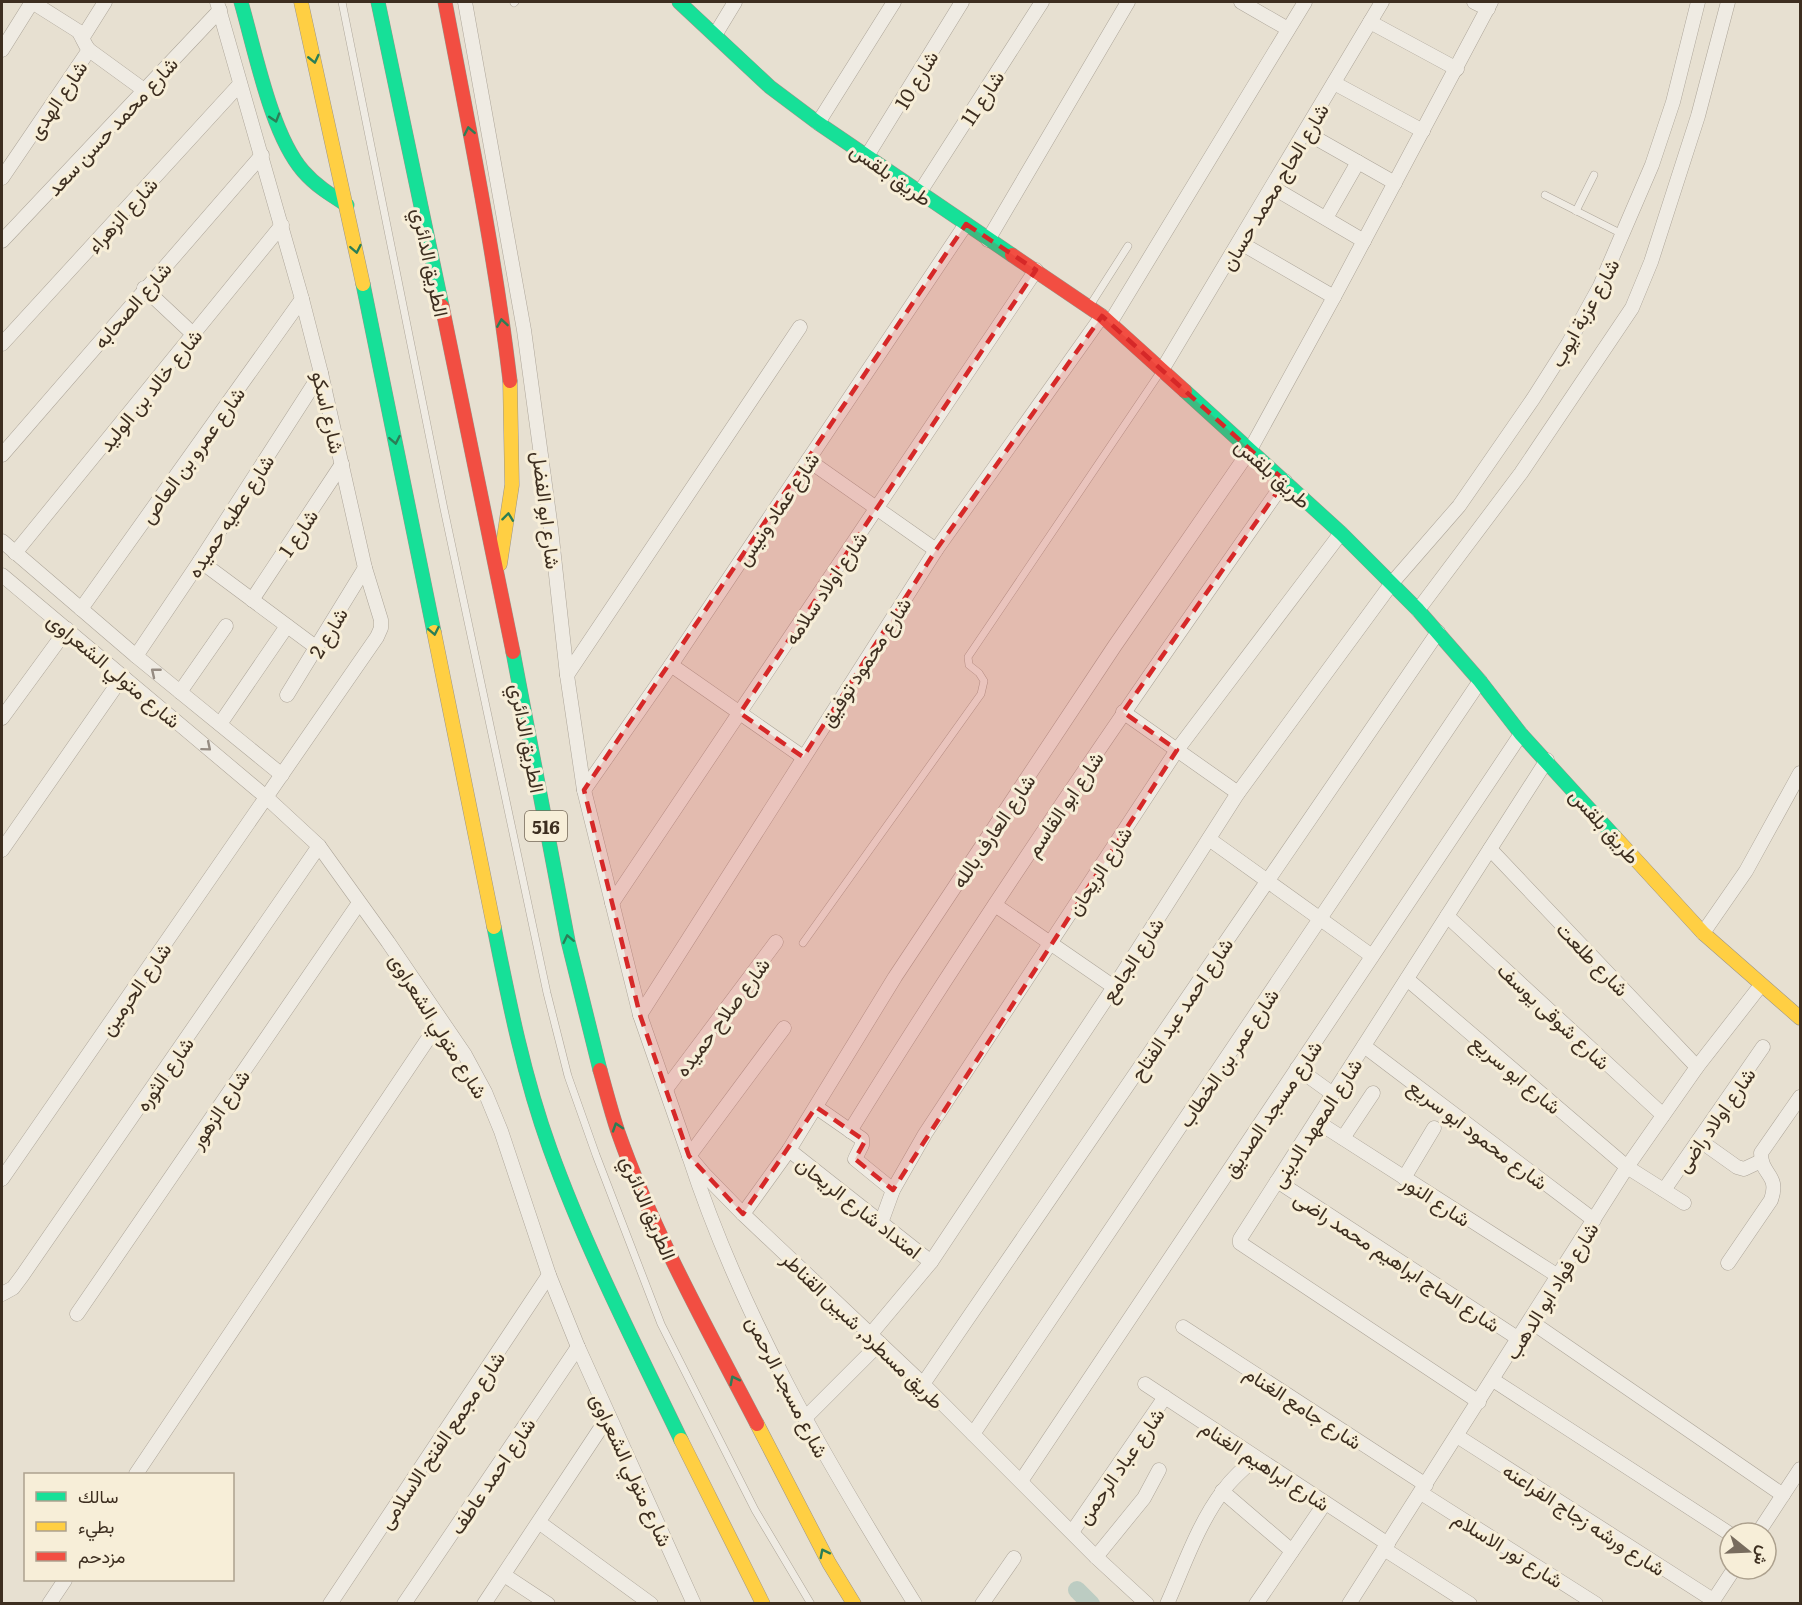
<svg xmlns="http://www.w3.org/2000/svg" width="1802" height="1605" font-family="Literata,Vazirmatn,serif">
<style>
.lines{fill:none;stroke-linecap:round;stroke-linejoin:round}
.canal{stroke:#bcccc2;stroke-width:18}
.lane-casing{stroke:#ada599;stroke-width:8}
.street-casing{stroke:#ada599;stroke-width:15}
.fast-casing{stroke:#9c958a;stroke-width:15}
.slow-casing{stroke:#9c958a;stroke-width:15}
.jam-casing{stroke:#9c958a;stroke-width:15}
.lane{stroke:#efebe3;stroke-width:7}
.street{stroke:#efebe3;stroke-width:14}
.fast{stroke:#16e098;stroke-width:14}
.slow{stroke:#ffcf43;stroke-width:14}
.jam{stroke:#f24e42;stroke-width:14}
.oneway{stroke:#2b7e56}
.oneway2{stroke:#968c82}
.marked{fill:#d62828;fill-opacity:0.2;stroke:#d62828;stroke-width:4.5;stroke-dasharray:12 8;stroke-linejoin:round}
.labels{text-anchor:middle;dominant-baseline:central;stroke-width:6;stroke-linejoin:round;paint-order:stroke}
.shield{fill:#f7eed8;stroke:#756857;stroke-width:1.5}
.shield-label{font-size:18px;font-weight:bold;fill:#3d2e20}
.street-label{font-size:20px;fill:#3d2e20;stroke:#f7eed8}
</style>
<rect width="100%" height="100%" fill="#e7e0d1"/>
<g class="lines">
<path class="canal" d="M1077,1590L1091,1604"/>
<defs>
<g id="lane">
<path d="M342,2L444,509L547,993L568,1076L596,1155L661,1324L755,1510L811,1604"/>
<path d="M514,3L515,2"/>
<path d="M1545,195L1624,235"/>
<path d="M1576,211L1594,175"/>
<path d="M1089,307L1128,246"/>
<path d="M803,943L981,694L984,681L979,673L969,665L968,657L1161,371"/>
</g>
<g id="street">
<path d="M32,2L78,31C83,38 84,44 89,50L144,90"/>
<path d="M465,2L524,330L551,529L567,675L584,790L640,1015L689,1156L704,1174L743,1214L923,1384L1096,1557L1147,1604"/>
<path d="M1241,2L1288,29"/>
<path d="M1474,2L1488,9"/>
<path d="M1370,22L1457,69"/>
<path d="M715,35L735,2"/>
<path d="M83,37L105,2"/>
<path d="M2,50L32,2"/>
<path d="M1334,83L1423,131"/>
<path d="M818,123L894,2"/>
<path d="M1305,132L1395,183"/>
<path d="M867,156L962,2"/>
<path d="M2,178L89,50"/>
<path d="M1272,187L1364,241"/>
<path d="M920,192L1042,2"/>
<path d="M1326,218L1358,162"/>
<path d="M988,240L1128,2"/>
<path d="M2,241L220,10"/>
<path d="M1239,242L1334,297"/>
<path d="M144,288L193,334"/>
<path d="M1110,323L1305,2"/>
<path d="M2,344L240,84"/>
<path d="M1162,370L1382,2"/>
<path d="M2,455L262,155"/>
<path d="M808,460L936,550"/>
<path d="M2,541L136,656L282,775"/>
<path d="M15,553L282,225"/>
<path d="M200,561L317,648"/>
<path d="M2,575L266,797L319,846L388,942L465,1055L485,1092L501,1131L549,1275L578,1347L694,1604"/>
<path d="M252,600L342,464"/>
<path d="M81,609L302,299"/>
<path d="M1418,610L1521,473L1632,308L1651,262L1698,116L1728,2"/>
<path d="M136,656L200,561L321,373"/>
<path d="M671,665L803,757"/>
<path d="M567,675L800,327"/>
<path d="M180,692L226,626"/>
<path d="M287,695L365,568"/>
<path d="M1123,712L1238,793"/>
<path d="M2,718L67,629"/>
<path d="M220,724L287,626"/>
<path d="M584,790L671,665L966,224"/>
<path d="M1209,839L1372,956"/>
<path d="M1490,849L1697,1067"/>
<path d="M2,850L123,676"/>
<path d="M612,903L1036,270"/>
<path d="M995,905L1114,987"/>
<path d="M1447,916L1663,1115"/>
<path d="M1703,933L1746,871L1800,773"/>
<path d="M1407,979L1627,1167L1684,1203"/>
<path d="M640,1015L936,550L1102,316"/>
<path d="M784,1028L689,1156C741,1316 826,1461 915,1604"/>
<path d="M1364,1046L1594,1220"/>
<path d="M1297,1068L1333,1094"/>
<path d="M666,1089L776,942"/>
<path d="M816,1107L862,1139V1145L855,1159L893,1190"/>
<path d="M1316,1121L1558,1276"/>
<path d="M850,1131C987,909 1135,695 1285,481"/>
<path d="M1343,1138L1373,1093"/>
<path d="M1699,1140L1737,1167L1744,1169L1761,1161"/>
<path d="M789,1150L931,1262"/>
<path d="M1404,1178L1434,1128"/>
<path d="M2,1179L377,637L381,628V620L365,568L321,373L302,299L217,2"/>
<path d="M1277,1181L1519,1339"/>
<path d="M1664,1190L1763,1047"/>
<path d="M743,1214L789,1150L895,977L1114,647L1250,450L1334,297L1491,2"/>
<path d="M881,1223L893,1190L925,1134L1177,750L1341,533"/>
<path d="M1728,1263L1771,1200C1780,1174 1761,1176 1761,1153L1800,1097"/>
<path d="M2,1294L13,1288L22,1276L319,846"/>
<path d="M77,1314L359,903"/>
<path d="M1530,1321L1783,1495"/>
<path d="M1183,1327L1426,1485"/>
<path d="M870,1335L931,1262L1114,987L1238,793L1392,583L1459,506L1533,399L1568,344L1600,286L1652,165L1673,102L1698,2"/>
<path d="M1493,1380L1730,1534"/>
<path d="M923,1384L1438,632"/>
<path d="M1145,1384L1388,1544"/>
<path d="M1479,1402L1240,1243V1239L1547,760"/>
<path d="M805,1418L880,1343"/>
<path d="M973,1434L1480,681"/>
<path d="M1457,1436L1713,1600"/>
<path d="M136,1474L440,1021"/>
<path d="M1021,1481L1521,734"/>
<path d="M1222,1491L1292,1551"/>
<path d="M1421,1493L1596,1604"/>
<path d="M540,1523L651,1604"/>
<path d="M1072,1532L1165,1397"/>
<path d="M1758,1533L1800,1469"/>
<path d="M1384,1549L1470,1604"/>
<path d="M1096,1557L1144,1498L1159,1470"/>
<path d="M504,1575L548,1604"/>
<path d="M49,1604L65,1580"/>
<path d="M330,1604L549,1275"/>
<path d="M404,1604L578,1347"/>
<path d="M484,1604L608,1417"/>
<path d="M982,1604L1014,1558"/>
<path d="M1167,1604C1184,1566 1198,1524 1223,1491C1232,1478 1244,1468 1256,1458"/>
<path d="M1256,1604L1325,1503"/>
<path d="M1349,1604L1627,1167L1697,1067L1761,985"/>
<path d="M1711,1604L1734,1569"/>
</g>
<g id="fast">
<path d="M241,2C255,50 271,134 303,171C316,186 331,195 347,205"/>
<path d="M378,2L442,306"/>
<path d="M679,2L770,87L818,123L1012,255"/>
<path d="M363,284L434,632"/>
<path d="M1185,391L1341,533L1418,610L1480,681L1521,734L1615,837"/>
<path d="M513,652L568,941L600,1070"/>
<path d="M494,927C509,1002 524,1077 550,1149C586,1249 635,1344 681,1440"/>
</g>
<g id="slow">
<path d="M301,2L363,284"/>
<path d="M500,564L512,485L510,381"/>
<path d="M434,632L494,927"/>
<path d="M1615,837L1703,933L1800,1018"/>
<path d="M757,1424L829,1563L854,1604"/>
<path d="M681,1440L763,1604"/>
</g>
<g id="jam">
<path d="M445,2C469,128 495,254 510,381"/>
<path d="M1012,255L1102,316L1185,391"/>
<path d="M442,306L513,652"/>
<path d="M600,1070C606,1091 611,1111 618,1132C654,1234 707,1328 757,1424"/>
</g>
</defs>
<use href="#lane" class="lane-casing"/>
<use href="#street" class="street-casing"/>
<use href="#fast" class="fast-casing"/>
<use href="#slow" class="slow-casing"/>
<use href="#jam" class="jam-casing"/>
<use href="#lane" class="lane"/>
<use href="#street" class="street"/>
<use href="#fast" class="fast"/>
<use href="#slow" class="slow"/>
<use href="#jam" class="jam"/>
</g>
<defs><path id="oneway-chevron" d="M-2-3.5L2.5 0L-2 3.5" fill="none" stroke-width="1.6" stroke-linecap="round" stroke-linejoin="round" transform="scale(1.5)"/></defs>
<g class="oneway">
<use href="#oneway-chevron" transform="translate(314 59) rotate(77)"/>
<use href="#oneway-chevron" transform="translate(275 118) rotate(73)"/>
<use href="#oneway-chevron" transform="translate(469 131) rotate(-101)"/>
<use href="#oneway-chevron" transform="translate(356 249) rotate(79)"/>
<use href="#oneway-chevron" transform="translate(502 323) rotate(-99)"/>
<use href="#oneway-chevron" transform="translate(395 440) rotate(79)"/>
<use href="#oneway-chevron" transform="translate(508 517) rotate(-83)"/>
<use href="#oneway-chevron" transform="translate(434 631) rotate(79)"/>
<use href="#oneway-chevron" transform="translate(568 939) rotate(-102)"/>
<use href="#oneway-chevron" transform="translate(617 1127) rotate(-108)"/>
<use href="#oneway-chevron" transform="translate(734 1380) rotate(-117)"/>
<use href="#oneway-chevron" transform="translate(824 1553) rotate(-117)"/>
</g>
<g class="oneway2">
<use href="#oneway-chevron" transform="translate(155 672) rotate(-141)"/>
<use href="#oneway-chevron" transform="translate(207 747) rotate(40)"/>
</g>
<path class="marked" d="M966,224L1036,270L740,713L803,757L936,550L1102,316L1285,481L1123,712L1177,750L893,1190L855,1159L865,1141L816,1107L743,1214L689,1156L640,1015L584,790Z"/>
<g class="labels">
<rect class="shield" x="525" y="811" width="42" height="30" rx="4.5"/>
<g class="shield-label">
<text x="546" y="826">516</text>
</g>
<g class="street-label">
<text transform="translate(915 79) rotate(-59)">شارع 10</text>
<text transform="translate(981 97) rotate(-57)">شارع 11</text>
<text transform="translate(56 99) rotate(-56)">شارع الهدى</text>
<text transform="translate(111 125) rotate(-47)">شارع محمد حسن سعد</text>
<text transform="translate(892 173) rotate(35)">طريق بلقس</text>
<text transform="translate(1273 186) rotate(-59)">شارع الحاج محمد حسان</text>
<text transform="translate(121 214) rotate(-48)">شارع الزهراء</text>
<text transform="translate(432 262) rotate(78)">الطريق الدائري</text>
<text transform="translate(131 304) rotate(-49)">شارع الصحابه</text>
<text transform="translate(1583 312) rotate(-61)">شارع عزبة ايوب</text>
<text transform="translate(149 389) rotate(-51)">شارع خالد بن الوليد</text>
<text transform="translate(330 412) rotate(77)">شارع اسكو</text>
<text transform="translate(191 454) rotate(-54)">شارع عمرو بن العاص</text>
<text transform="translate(1274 472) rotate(42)">طريق بلقس</text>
<text transform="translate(776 508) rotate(-56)">شارع عماد ونيس</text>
<text transform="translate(548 510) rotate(83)">شارع ابو الفضل</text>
<text transform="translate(229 515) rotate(-57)">شارع عطيه حميده</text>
<text transform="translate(297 532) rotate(-56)">شارع 1</text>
<text transform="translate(824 587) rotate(-56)">شارع اولاد سلامه</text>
<text transform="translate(327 632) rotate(-59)">شارع 2</text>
<text transform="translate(864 661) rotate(-57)">شارع محمود توفيق</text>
<text transform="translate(115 669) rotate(40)">شارع متولي الشعراوى</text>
<text transform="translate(529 738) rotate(79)">الطريق الدائري</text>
<text transform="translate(1063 803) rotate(-56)">شارع ابو القاسم</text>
<text transform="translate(1606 825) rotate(48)">طريق بلقس</text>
<text transform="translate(992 830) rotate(-56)">شارع العارف بالله</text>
<text transform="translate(1098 870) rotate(-57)">شارع الريحان</text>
<text transform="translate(1594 958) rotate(46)">شارع طلعت</text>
<text transform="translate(1131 959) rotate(-57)">شارع الجامع</text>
<text transform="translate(134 988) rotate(-55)">شارع الحرمين</text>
<text transform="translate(1180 1008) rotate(-56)">شارع احمد عبد الفتاح</text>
<text transform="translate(1555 1015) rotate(43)">شارع شوقى يوسف</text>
<text transform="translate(721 1016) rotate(-53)">شارع صلاح حميده</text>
<text transform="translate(440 1025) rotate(58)">شارع متولي الشعراوى</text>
<text transform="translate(1227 1057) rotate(-56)">شارع عمر بن الخطاب</text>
<text transform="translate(163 1073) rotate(-55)">شارع الثوره</text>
<text transform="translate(1517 1073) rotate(40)">شارع ابو سريع</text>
<text transform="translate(218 1108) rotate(-56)">شارع الزهور</text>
<text transform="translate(1271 1108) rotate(-56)">شارع مسجد الصديق</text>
<text transform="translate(1714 1119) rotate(-55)">شارع اولاد راضى</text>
<text transform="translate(1315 1122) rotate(-57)">شارع المعهد الدينى</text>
<text transform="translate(1479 1133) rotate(37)">شارع محمود ابو سريع</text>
<text transform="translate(1437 1199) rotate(33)">شارع النور</text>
<text transform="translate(860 1206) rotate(38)">امتداد شارع الريحان</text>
<text transform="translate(650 1207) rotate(67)">الطريق الدائري</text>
<text transform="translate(1398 1260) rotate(33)">شارع الحاج ابراهيم محمد راضى</text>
<text transform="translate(1550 1290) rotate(-58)">شارع فواد ابو الدهب</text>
<text transform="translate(864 1329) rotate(44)">طريق مسطرد, شبين القناطر</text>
<text transform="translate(789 1386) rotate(63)">شارع مسجد الرحمن</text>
<text transform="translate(1304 1406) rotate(33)">شارع جامع الغنام</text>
<text transform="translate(440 1439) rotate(-56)">شارع مجمع الفتح الاسلامى</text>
<text transform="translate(1266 1464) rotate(33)">شارع ابراهيم الغنام</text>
<text transform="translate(1119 1465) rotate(-55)">شارع عباد الرحمن</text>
<text transform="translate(633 1469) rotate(65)">شارع متولي الشعراوى</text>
<text transform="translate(491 1475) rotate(-56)">شارع احمد عاطف</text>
<text transform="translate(1585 1518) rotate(33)">شارع ورشه زجاج الفراعنه</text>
<text transform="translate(1509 1548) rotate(32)">شارع نور الاسلام</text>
</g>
</g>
<rect width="1802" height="1605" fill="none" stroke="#3d2e20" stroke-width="6"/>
<rect x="24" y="1473" width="210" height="108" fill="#f7eed8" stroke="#ada18e" stroke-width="1.5"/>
<rect x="36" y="1492" width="30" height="9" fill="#16e098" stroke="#ada18e" stroke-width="1.5"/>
<text x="78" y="1503" font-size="18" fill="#3d2e20">سالك</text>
<rect x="36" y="1522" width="30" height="9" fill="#ffcf43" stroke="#ada18e" stroke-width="1.5"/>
<text x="78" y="1533" font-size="18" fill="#3d2e20">بطيء</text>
<rect x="36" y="1552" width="30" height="9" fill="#f24e42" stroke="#ada18e" stroke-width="1.5"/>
<text x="78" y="1563" font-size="18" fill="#3d2e20">مزدحم</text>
<g transform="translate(1748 1551) rotate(108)"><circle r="28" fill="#f7eed8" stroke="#ada18e" stroke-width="1.5"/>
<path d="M0-4.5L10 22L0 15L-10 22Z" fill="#786c5e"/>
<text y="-9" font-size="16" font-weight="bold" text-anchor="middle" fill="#3d2e20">ش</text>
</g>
</svg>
